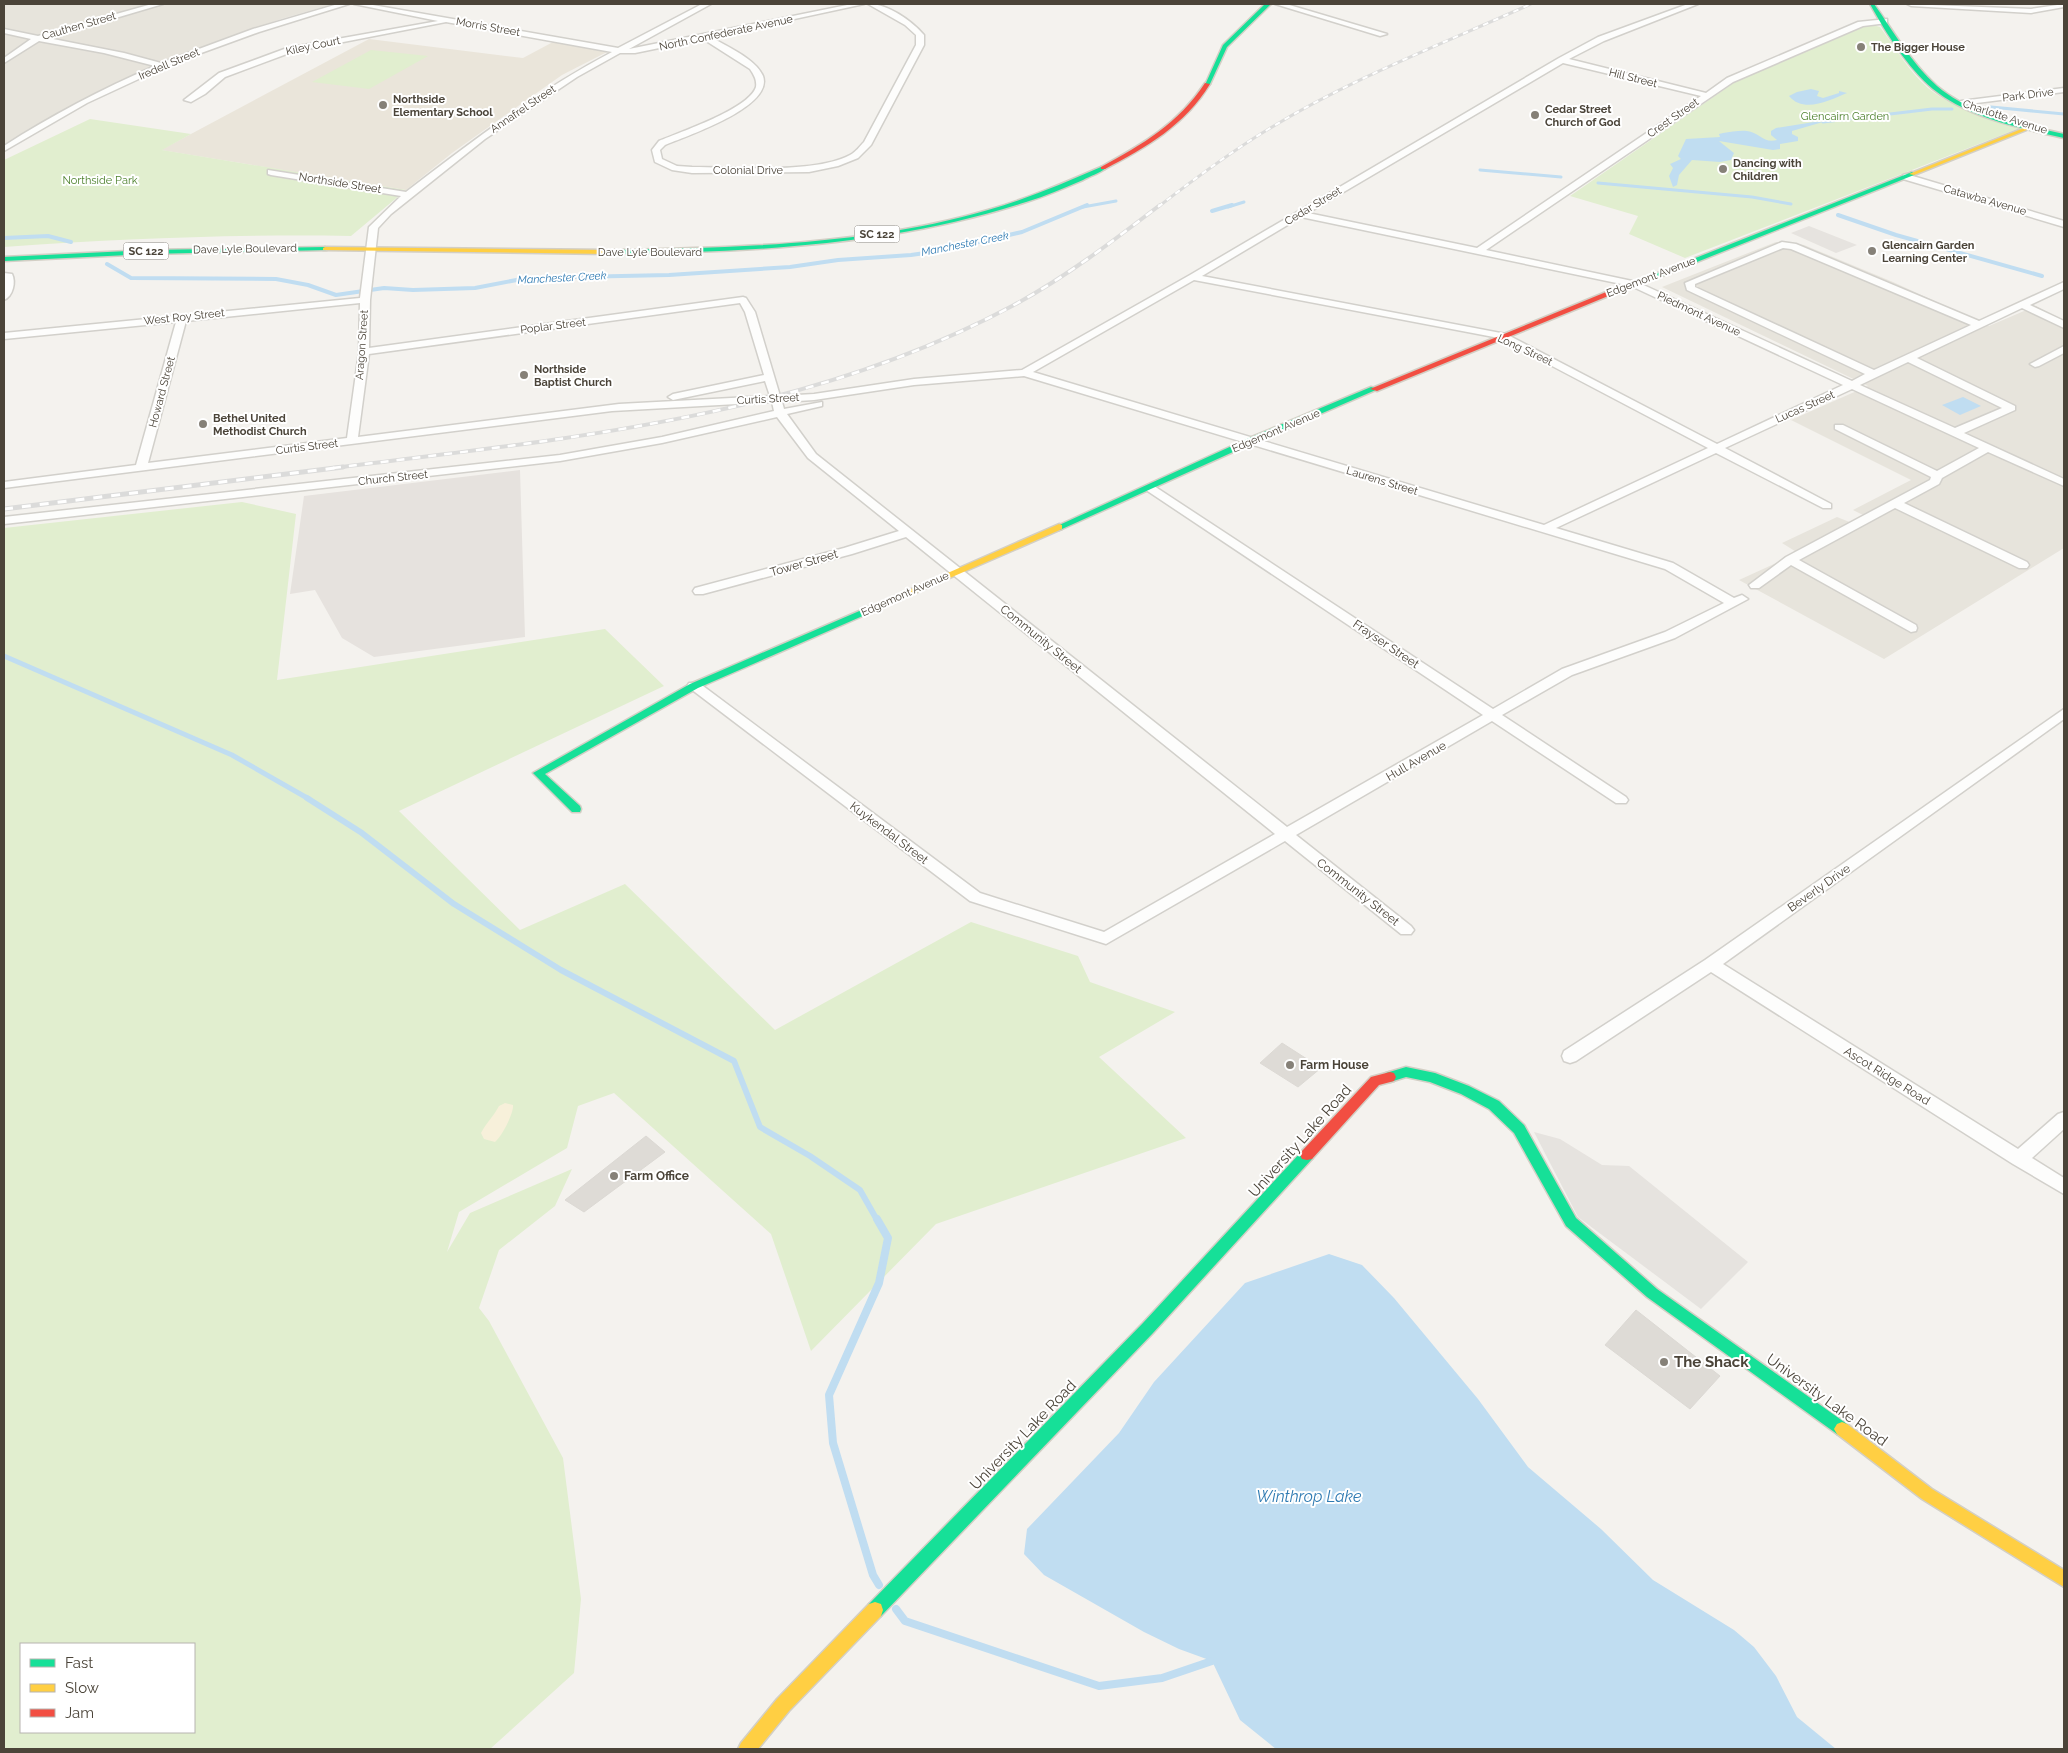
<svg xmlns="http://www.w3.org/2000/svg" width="2068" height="1753" font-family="Raleway,sans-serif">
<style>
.residential{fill:#e7e4dc}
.industrial{fill:#e6e2de}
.education{fill:#eae5da}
.green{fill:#e1eecf;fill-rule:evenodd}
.sand{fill:#f7f0da}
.parking{fill:#e6e3df}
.water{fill:#c0ddf1}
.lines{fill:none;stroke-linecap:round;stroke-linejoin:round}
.stream-far4{stroke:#c0ddf1;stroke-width:3}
.stream-far3{stroke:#c0ddf1;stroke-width:4}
.stream-far2{stroke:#c0ddf1;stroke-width:5}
.stream-far1{stroke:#c0ddf1;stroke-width:6}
.stream{stroke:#c0ddf1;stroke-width:8}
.building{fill:#dedbd6;stroke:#dcd9d4}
.street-casing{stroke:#d2d0cb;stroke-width:3}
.fast-casing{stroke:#d3cfc5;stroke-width:3}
.slow-casing{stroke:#d3cfc5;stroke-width:3}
.jam-casing{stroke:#d3cfc5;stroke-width:3}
.street{fill:#fdfdfc;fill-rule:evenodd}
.fast{fill:#16e098;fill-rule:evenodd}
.slow{fill:#ffcf43;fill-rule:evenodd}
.jam{fill:#f24e42;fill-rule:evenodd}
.rail-far2-casing{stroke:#dbdbda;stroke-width:3}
.rail-far1-casing{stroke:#dbdbda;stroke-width:4}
.rail-casing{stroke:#dbdbda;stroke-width:5}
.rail-far2{stroke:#fff;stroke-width:2;stroke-dasharray:5.5;stroke-linecap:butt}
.rail-far1{stroke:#fff;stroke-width:2.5;stroke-dasharray:8;stroke-linecap:butt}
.rail{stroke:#fff;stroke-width:3;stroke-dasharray:9;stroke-linecap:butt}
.poi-dot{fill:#868178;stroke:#fff;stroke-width:2}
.labels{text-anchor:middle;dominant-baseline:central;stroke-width:4;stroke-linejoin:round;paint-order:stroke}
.far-street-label{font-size:11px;fill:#4b4439;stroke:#fff}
.far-poi-label{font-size:11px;font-weight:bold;fill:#4b4439;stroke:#fff;text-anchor:start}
.far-park-label{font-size:11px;fill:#4a7f2a;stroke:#fff}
.shield{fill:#fff;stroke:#817c74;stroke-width:1}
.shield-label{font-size:11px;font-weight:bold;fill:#4b4439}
.far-water-label{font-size:11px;font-style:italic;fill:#2e7ab2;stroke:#fff}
.street-label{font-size:12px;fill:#4b4439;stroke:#fff}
.poi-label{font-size:12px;font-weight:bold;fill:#4b4439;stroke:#fff;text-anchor:start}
.near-street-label{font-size:15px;fill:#4b4439;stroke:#fff}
.near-poi-label{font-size:15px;font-weight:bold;fill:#4b4439;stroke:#fff;text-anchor:start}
.near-water-label{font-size:16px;font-style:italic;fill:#2e7ab2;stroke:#fff}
</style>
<rect width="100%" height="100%" fill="#f4f2ee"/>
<g class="residential">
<path d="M4,4H333L281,19L181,55L86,99L4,145Z"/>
<path d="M1776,242H1789L1804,245L1893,282L1989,326L2036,306L2064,321V548L1884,659L1739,580L1798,553L1782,543L1837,517L1852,523L1865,516L1853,510L1911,480L1791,420L1868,386L1662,287Z"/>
</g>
<path class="industrial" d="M520,470L525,637L374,657L342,638L315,590L290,594L304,496Z"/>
<path class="education" d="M369,39L523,58L553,42L607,52L562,75L452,153L406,190L161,150Z"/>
<g class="green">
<path d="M1873,25L1880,27C1895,47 1909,72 1928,88C1953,109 1989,117 2020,128L1685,258L1629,234L1638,216L1570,196L1735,82L1866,26Z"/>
<path d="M371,50L428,56L369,89L312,82Z"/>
<path d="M90,119L191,134L162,150L406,190L351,236C234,234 120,239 4,247V160Z"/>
<path d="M242,502L296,514L277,680L605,629L664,686L399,811L520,930L625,884L775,1030L971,922L1078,956L1090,982L1175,1012L1099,1057L1186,1138L936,1224L811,1351L771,1234L614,1093L578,1106L567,1148L459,1212L447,1252L470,1213L572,1169L555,1206L499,1250L479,1308L489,1321L563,1458L581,1599L574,1673L490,1749H4V528ZM21,1644H194V1732H21Z"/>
</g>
<path class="sand" d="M505,1103L513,1105C514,1113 502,1136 495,1142L484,1139L481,1133C486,1123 494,1116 499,1106Z"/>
<g class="parking">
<path d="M1809,226L1857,245L1836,253L1791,233Z"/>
<path d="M1534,1132L1560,1139L1602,1165L1629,1166L1748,1262L1701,1309L1578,1217Z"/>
</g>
<g class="water">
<path d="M1811,89L1819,91L1817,96L1823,98L1839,93V91L1847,93C1830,100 1804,114 1789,96L1797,92Z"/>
<path d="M1814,122H1823L1792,131V134L1798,137V141L1780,144V149L1773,150L1719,141L1734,153L1731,160L1720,162L1692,160L1679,175L1677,185L1673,187L1669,176L1673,168L1670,164L1681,159L1678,156L1686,139L1720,137L1719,134L1723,133C1731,132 1740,130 1747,131C1759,132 1764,144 1777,140L1771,135V131L1776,128Z"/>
<path d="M1963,397L1981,406L1960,415L1942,405Z"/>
<path d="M1329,1254L1362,1265L1394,1298L1478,1399L1528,1467L1601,1529L1653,1580L1734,1630L1754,1647L1776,1676L1797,1717L1836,1749H1276L1240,1720L1212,1661L1179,1649L1144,1632L1044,1575L1024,1554L1027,1529L1119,1433L1154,1382L1245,1283Z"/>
</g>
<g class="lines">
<g class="stream-far4">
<path d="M1991,107L2064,114"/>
<path d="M1823,122L1932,109H1952"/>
<path d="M1480,170L1561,177"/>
<path d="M1598,183L1752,197L1791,204"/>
<path d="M1083,207L1116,201"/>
<path d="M1228,207L1244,202"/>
</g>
<g class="stream-far3">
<path d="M1212,211L1232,205"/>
<path d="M1838,215L1896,235L2042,276"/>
<path d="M4,238L48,236L71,242"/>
<path d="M107,264L131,278L276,279L308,285L336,295L384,288L413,290L475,288L527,278L669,275L790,267L838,260L911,255L939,251L1022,232L1087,205"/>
</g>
<path class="stream-far2" d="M4,656L232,755L309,799"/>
<path class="stream-far1" d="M307,798L362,833L454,904L561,970L734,1061L760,1127L810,1156L860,1190L877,1220"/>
<g class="stream">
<path d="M877,1219L888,1238L879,1283L829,1395L833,1443L873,1575L879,1585"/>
<path d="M896,1609L905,1621L1099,1686L1162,1678L1212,1661"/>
</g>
</g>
<g class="building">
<path d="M1282,1043L1321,1068L1298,1087L1260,1063Z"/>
<path d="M646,1136L665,1152L584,1212L565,1200Z"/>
<path d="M1636,1310L1720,1376L1690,1409L1605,1345Z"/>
</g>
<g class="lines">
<defs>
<g id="street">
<path d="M152,4H163L48,38L124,53L161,63L253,29L338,4H349L259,32L171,64L87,103L4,151V146C52,115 102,89 155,66L104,53L39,41L4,63V58L31,39L4,33V29L38,36Z"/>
<path d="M354,4H367L618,48L702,4H711L629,49L852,4H864L711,37C727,47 755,58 763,76C774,107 686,136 665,145L660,150L662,159L677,166L692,167C735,167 814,174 850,155C856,152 860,146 864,142L916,45V35L905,25L868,4C887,3 912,21 924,35V45L871,145L858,158L838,166L809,172L692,173L672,170L655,162L652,150L659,141C680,132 749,109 756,87C757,80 754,75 750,69L703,39L635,53H620L577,77L485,139L391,214L378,228L370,300L369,348L743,297L746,298L755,312L780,396L814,394L914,379L1022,370L1190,275L1559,58L1598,37L1688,4H1698L1604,41L1569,59L1706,93L1727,78L1858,22L1887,19V23L1863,26L1733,82L1486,250L1637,282L1852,381L1865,374L1687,290L1685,283L1782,242L1796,244L1979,321L2064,282V289L2030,305L2064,321V328L2022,308L1917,358L2015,406V410L1964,433L2064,479V486L1988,452L1942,478L1939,484L1904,503L2027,562L2029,565L2027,568H2019L1895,508L1799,560L1916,625L1917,628L1916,631L1911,632L1791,565L1759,588H1751L1749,585L1786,557L1930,480L1931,477L1835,429V425H1843L1937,471L1979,448L1852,389L1725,448L1831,504V508H1823L1716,453L1556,528L1673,563L1734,598L1742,595L1748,599L1675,638L1572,675L1502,715L1626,797L1628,800L1626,803H1616L1492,721L1296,835L1411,926L1414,930L1411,934H1401L1285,841L1106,944L970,901L687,686L689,683H699L980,893L1104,932L1275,834L906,537L852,554L703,594H695L693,591L695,588L844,548L899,531L808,458L777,417L662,443L560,461L4,524V517L560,455L662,437L774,411L772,402L612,411L4,488V482L136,465L176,322L4,339V333L360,298L369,227L401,196L271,175L268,174V170L406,192C472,141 538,91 612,52L446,22L292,52L225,77L205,94L191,102L184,100L219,73L287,48L438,21ZM1563,63L1701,96L1477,248L1308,213ZM1301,217L1631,286L1843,385L1717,444L1506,334L1202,276ZM1783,248L1791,249L1971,325L1874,370L1695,287V284ZM1194,280L1499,338L1708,448L1544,525L1033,372ZM360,303L359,352L347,438L148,463L186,321ZM740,303L745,312L764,375L673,394L668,397L673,400L765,381L770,396L619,404L358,437L369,354ZM1908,362L2002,408L1955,428L1860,385ZM1024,376L1665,569L1724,603L1665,632L1562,669L1493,709L1154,486H1146V490L1483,715L1287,827L816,454L787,414L822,406V402L784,409L782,402L814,400L914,385Z"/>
<path d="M1275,4H1286L1387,34L1380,36Z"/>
<path d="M1907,4L2031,9L2064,4V7L2031,13L1911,6Z"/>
<path d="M2064,88V92L1961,105L1957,103L1961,101Z"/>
<path d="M1906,174L2064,221V227L1903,179V175Z"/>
<path d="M4,273L12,274C16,282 13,296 4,300Z"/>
<path d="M2064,346V353L2039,366L2035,367L2030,364Z"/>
<path d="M2064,709V719L1723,964L2018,1149L2058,1114L2064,1112V1129L2032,1158L2064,1178V1194L2013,1164L1711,972L1576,1061L1570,1063L1564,1061L1562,1056L1564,1051L1705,960Z"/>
</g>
<g id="fast">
<path d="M1265,4H1271L1227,47L1210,84L1205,85L1223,45Z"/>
<path d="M1870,4H1874C1894,32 1911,63 1937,86C1972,116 2021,124 2064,134V138C2020,128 1969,118 1933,89C1907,67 1886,33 1870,4Z"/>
<path d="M1101,167L1106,168C1100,173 1090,176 1083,180C1064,188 1046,196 1026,202C891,246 750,252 609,254L606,252L609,250C732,248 870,245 988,210C1027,199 1064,183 1101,167Z"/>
<path d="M1912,172L1915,174L1914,175L1617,294L1610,292Z"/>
<path d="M325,247L327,248V250L149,254L4,261V257L149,250Z"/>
<path d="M1371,387L1378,389L1253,443L1062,529L1059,530L1055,527L1247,439Z"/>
<path d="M871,606L876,609L874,611L698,688L545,774L580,806L581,809L580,812H572L533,773L690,684Z"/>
<path d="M1406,1067L1435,1073L1469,1086L1499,1101L1524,1125L1576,1218L1657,1289L1847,1424L1850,1429L1847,1434L1842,1436L1837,1434L1647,1297L1566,1226L1514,1133L1489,1109L1461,1094L1430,1082L1406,1077L1390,1082L1386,1081L1384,1077L1386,1073Z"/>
<path d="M1307,1150L1312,1151L1314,1155L1312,1159L1153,1333L881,1616L875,1618L869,1616L867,1610L869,1604L1143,1323L1302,1151Z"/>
</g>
<g id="slow">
<path d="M2029,126L2034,127L1914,175L1909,174Z"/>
<path d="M325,247L609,250L612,252L609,254L323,250V248Z"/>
<path d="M1059,524L1062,525V529L874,611H868L866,609Z"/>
<path d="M1842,1422L1847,1424L1932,1489L2064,1570V1587L1922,1499L1837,1434L1834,1429L1837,1424Z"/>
<path d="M875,1602L881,1604L883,1610L881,1616L789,1711L758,1749H738L741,1743L777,1699L869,1604Z"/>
</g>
<g id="jam">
<path d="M1205,83L1210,84C1185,125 1147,147 1105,169H1101V167C1143,144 1178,124 1205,83Z"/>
<path d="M1611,290L1618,292L1377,391L1370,389Z"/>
<path d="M1390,1072L1394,1073L1396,1077L1394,1081L1379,1085L1312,1159L1307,1160L1302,1159L1300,1155L1302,1151L1371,1077Z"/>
</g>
</defs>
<use href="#street" class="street-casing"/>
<use href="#fast" class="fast-casing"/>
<use href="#slow" class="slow-casing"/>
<use href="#jam" class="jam-casing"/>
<use href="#street" class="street"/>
<use href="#fast" class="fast"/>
<use href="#slow" class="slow"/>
<use href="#jam" class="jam"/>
<defs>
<path id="rail-far2" d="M1158,207C1193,180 1229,153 1267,130C1350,79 1442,44 1531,4"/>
<path id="rail-far1" d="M333,468C565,439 804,418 1014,305C1066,277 1113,241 1160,205"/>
<path id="rail" d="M4,509L343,467"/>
</defs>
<use href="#rail-far2" class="rail-far2-casing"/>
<use href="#rail-far1" class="rail-far1-casing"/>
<use href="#rail" class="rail-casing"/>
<use href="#rail-far2" class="rail-far2"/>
<use href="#rail-far1" class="rail-far1"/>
<use href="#rail" class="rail"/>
</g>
<g class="poi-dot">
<circle cx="1861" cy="47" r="5"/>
<circle cx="383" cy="105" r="5"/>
<circle cx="1535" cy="115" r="5"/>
<circle cx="1723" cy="169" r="5"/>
<circle cx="1872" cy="251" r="5"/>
<circle cx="524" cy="375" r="5"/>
<circle cx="203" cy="424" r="5"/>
<circle cx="1290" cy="1065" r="5"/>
<circle cx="614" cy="1176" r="5"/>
<circle cx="1664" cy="1362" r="5"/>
</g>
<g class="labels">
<g class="far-street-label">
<text transform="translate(79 26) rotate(-16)">Cauthen Street</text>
<text transform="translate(488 27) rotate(10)">Morris Street</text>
<text transform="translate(726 33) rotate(-12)">North Confederate Avenue</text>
<text transform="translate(313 46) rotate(-12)">Kiley Court</text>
<text transform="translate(169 64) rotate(-23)">Iredell Street</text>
<text transform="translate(1633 78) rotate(14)">Hill Street</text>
<text transform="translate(2028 95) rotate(-7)">Park Drive</text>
<text transform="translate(523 109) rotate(-34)">Annafrel Street</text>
<text transform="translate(2005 117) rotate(18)">Charlotte Avenue</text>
<text transform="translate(1673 118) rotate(-35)">Crest Street</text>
<text x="748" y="170">Colonial Drive</text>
<text transform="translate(340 183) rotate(9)">Northside Street</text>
<text transform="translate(1985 200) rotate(16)">Catawba Avenue</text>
<text transform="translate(1313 206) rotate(-31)">Cedar Street</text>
<text transform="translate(245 249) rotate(-1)">Dave Lyle Boulevard</text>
<text x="650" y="252">Dave Lyle Boulevard</text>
<text transform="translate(1651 277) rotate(-21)">Edgemont Avenue</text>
<text transform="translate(1699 314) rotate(25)">Piedmont Avenue</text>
<text transform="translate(184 317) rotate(-6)">West Roy Street</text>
<text transform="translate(553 326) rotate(-7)">Poplar Street</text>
<text transform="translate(362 345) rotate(-86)">Aragon Street</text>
<text transform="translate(1525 350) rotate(25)">Long Street</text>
<text transform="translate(162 392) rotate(-75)">Howard Street</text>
<text transform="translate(768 399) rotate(-3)">Curtis Street</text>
<text transform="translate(1805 407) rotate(-24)">Lucas Street</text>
<text transform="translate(1276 431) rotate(-23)">Edgemont Avenue</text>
<text transform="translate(307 447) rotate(-7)">Curtis Street</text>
<text transform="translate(393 478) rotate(-6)">Church Street</text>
<text transform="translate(1382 481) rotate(17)">Laurens Street</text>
<text transform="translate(905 594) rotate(-24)">Edgemont Avenue</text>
</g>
<g class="far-poi-label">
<text x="1871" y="47">The Bigger House</text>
<text x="393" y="99">Northside<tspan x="393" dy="13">Elementary School</tspan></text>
<text x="1545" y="109">Cedar Street<tspan x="1545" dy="13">Church of God</tspan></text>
<text x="1733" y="163">Dancing with<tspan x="1733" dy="13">Children</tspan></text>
<text x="1882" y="245">Glencairn Garden<tspan x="1882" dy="13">Learning Center</tspan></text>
<text x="534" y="369">Northside<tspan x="534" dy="13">Baptist Church</tspan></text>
<text x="213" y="418">Bethel United<tspan x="213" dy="13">Methodist Church</tspan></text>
</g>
<g class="far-park-label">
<text x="1845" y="116">Glencairn Garden</text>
<text x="100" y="180">Northside Park</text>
</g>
<g class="shield">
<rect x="854.5" y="225.5" width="45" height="17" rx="4"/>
<rect x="123.5" y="242.5" width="45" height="17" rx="4"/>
</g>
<g class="shield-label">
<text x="877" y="234">SC 122</text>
<text x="146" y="251">SC 122</text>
</g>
<g class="far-water-label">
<text transform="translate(965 244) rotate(-11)">Manchester Creek</text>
<text transform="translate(562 278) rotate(-3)">Manchester Creek</text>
</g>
<g class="street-label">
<text transform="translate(804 563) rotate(-16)">Tower Street</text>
<text transform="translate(1041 639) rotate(39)">Community Street</text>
<text transform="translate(1386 644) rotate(34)">Frayser Street</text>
<text transform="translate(1416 761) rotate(-30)">Hull Avenue</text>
<text transform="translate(889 833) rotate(37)">Kuykendal Street</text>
<text transform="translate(1819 888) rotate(-35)">Beverly Drive</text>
<text transform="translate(1358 892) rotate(38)">Community Street</text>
<text transform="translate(1887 1076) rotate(32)">Ascot Ridge Road</text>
</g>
<g class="poi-label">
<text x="1300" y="1065">Farm House</text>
<text x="624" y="1176">Farm Office</text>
</g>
<g class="near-street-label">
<text transform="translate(1300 1141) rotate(-48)">University Lake Road</text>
<text transform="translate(1827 1400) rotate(36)">University Lake Road</text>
<text transform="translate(1023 1435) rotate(-46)">University Lake Road</text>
</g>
<g class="near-poi-label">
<text x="1674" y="1362">The Shack</text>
</g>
<g class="near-water-label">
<text x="1309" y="1496">Winthrop Lake</text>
</g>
</g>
<rect width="2068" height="1753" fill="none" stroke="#4b4439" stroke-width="10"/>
<rect x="20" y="1643" width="175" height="90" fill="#ffffff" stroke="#b7b4b0"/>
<rect x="30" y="1659" width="25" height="8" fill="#16e098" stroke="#b7b4b0"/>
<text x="65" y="1668" font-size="15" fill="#4b4439">Fast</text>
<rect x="30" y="1684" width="25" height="8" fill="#ffcf43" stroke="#b7b4b0"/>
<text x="65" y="1693" font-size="15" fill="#4b4439">Slow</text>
<rect x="30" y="1709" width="25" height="8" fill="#f24e42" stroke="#b7b4b0"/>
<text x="65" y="1718" font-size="15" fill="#4b4439">Jam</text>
</svg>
